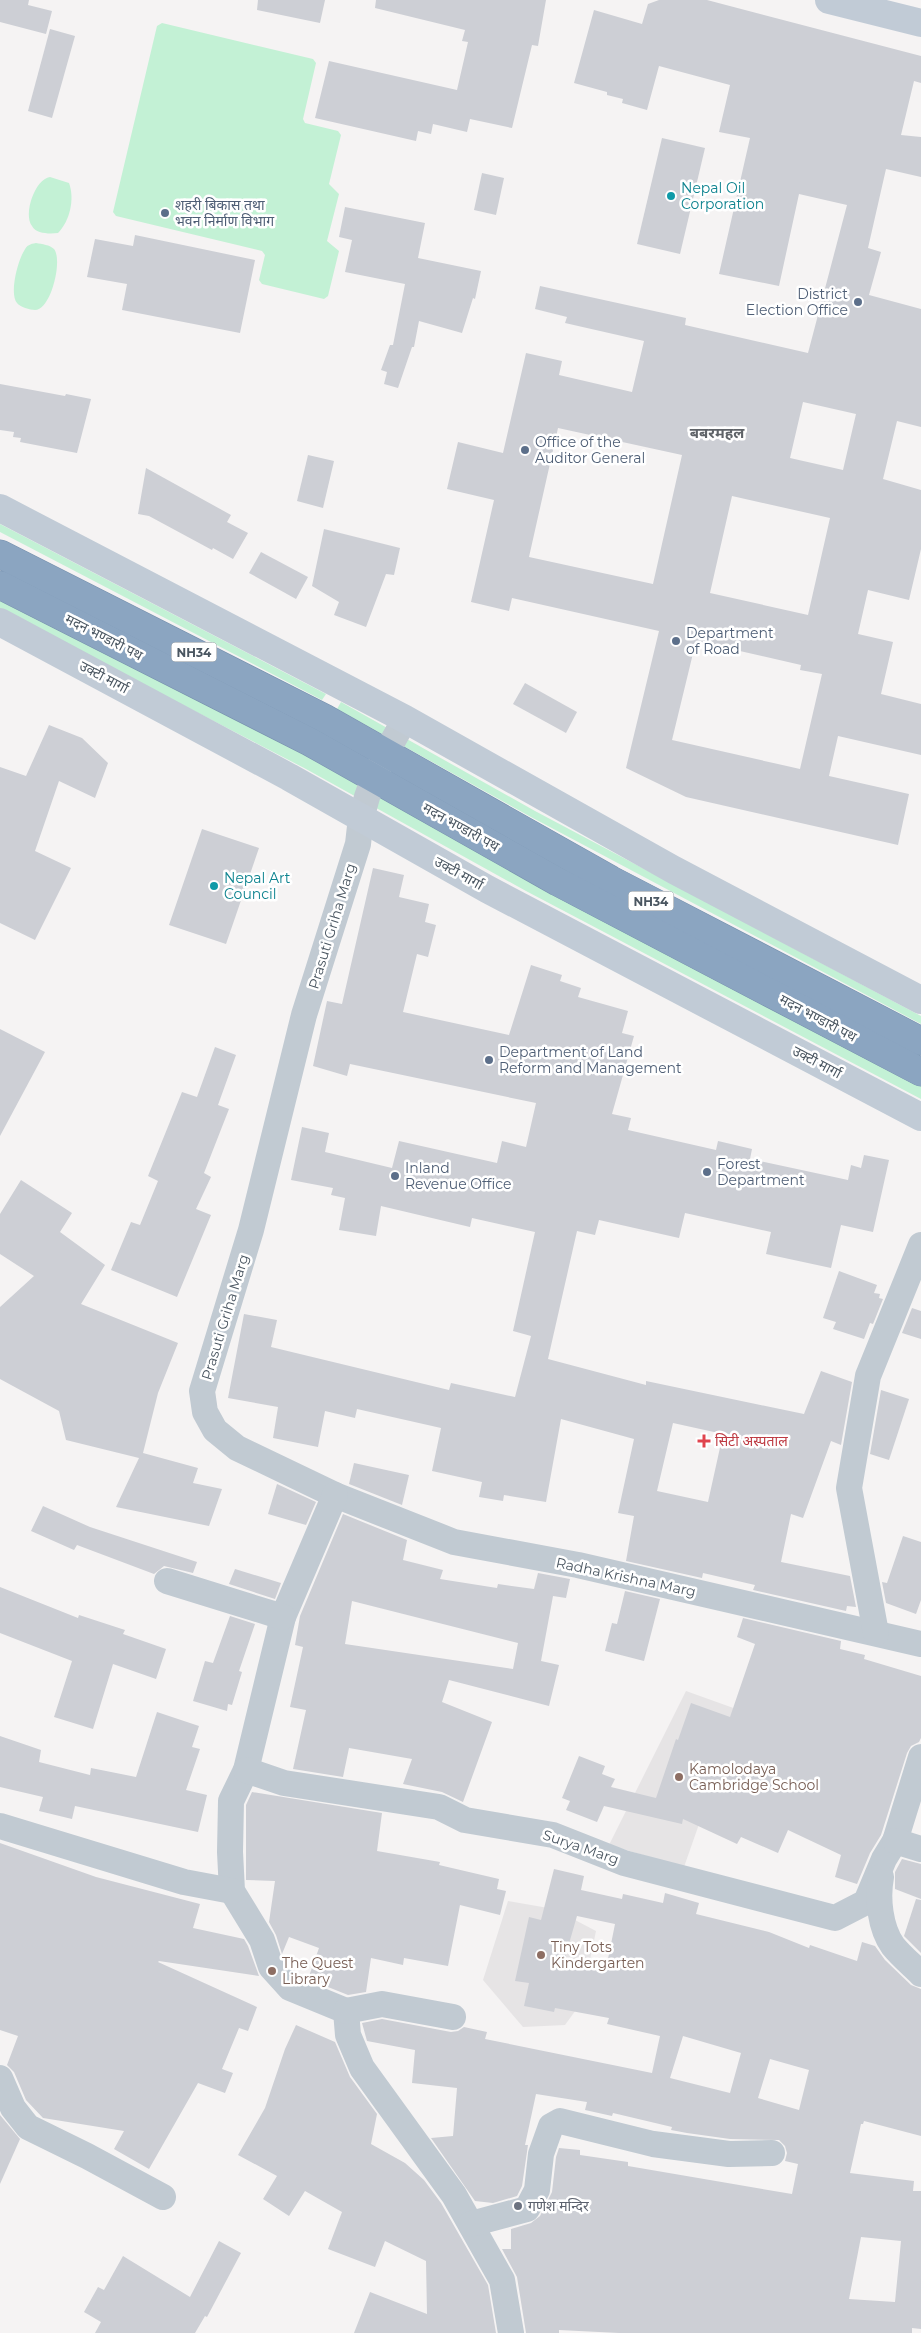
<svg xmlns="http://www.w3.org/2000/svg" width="921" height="2333" font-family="Montserrat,'Noto Sans Devanagari',sans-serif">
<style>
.education{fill:#e6e4e5}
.green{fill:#c3f1d5}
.building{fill:#cdcfd5;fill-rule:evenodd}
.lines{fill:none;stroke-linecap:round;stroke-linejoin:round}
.highway-casing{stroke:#7690ad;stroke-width:29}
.street{stroke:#c1cad2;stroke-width:26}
.secondary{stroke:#c1cbd6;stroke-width:28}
.highway{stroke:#8ba5c1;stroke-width:28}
.culture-dot{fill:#0f9aa8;stroke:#fff;stroke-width:2}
.service-dot{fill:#5c6f8a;stroke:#fff;stroke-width:2}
.health-dot{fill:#e0444e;stroke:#fff;stroke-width:2}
.education-dot{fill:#8d6e63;stroke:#fff;stroke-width:2}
.worship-dot{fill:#6b7280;stroke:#fff;stroke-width:2}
.labels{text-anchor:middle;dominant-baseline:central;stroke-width:5;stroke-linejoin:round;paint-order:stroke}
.shield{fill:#fff;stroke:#808990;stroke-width:1}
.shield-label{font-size:12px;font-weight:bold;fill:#4a5661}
.culture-label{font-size:14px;fill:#0d838f;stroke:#fff;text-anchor:start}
.service-label{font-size:14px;fill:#4e5e75;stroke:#fff;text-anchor:start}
.street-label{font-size:14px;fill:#4a5661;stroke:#fff}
.health-label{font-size:14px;fill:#be3a42;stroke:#fff;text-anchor:start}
.education-label{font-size:14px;fill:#785e54;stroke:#fff;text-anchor:start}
.worship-label{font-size:14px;fill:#5b616d;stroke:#fff;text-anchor:start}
.neighbourhood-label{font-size:15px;font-weight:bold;fill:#5f6368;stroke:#fff}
</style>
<rect width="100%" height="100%" fill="#f5f3f3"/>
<g class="education">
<path d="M686,1691L739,1710L684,1867L609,1845Z"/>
<path d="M508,1901L554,1909L596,1931L581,2003L565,2025L523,2027L483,1980Z"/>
</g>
<g class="green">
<path d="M162,23L313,59L316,63L303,119L305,123L338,131L341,135L329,184L339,194L327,241L339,251L328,296L324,299L262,284L259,280L265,255L262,251L116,216L113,212L157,26Z"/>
<path d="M50,177L69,183C75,199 70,221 58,233C50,234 36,234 32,226C23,214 35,179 50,177Z"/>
<path d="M36,243C42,244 50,245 54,249C63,260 51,310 35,310C30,310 20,307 17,303C9,294 18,260 24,251C27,245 30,244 36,243Z"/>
<path d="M0,524L326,694L322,700L0,532Z"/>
<path d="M0,598L297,751L531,882L921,1086V1099L526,891L306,769L0,610Z"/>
<path d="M341,702L535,811L921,1016V1024L531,817L337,709Z"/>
</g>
<g class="building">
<path d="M0,0H29L28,5L52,11L46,34L0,22Z"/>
<path d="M258,0H325L320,23L257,10Z"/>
<path d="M376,0H546L538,46L532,45L512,128L470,119L467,132L433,124L431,134L418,131L416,141L315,118L329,61L457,90L468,42L462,41L465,30L375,8Z"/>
<path d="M659,0H707L921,56V83L914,81L901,135L921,137V177L886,169L868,248L881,252L869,295L921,309V427L897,421L883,479L921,490V549L909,600L868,590L858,634L893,642L881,694L921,704V755L838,736L829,776L909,794L898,845L686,797L626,768L659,631L512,598L509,611L471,602L494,500L447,489L458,442L503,453L526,353L562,361L559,375L632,392L644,341L565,323L567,317L535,309L540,286L686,318L685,325L808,353L847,205L799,194L779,286L719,274L750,138L719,132L730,85L659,66L647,110L622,103L623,99L607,95V92L574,83L594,10L642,24L648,4ZM803,402L856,414L843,470L790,458ZM558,428L682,455L653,584L529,557ZM732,496L830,518L808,615L710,593ZM696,641L801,665L800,670L822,674L800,769L672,740Z"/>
<path d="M50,29L75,36L52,118L28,111Z"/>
<path d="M662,138L705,148L680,254L637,244Z"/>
<path d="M482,173L504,178L496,215L474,210Z"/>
<path d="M345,207L425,223L418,258L481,271L475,299L473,298L462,333L419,321L414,347H412L398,388L384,384L387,372L381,370L390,345H393L405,284L345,272L352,240L339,237Z"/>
<path d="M135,235L255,260L240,333L122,310L127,284L87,277L95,239L133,246Z"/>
<path d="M0,384L65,396L66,394L91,399L77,453L20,442L21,438L13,437L14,432L0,430Z"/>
<path d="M308,455L334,461L323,508L297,501Z"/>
<path d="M146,468L231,515L227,522L248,533L233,559L213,548L212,550L149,516L138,514Z"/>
<path d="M324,529L400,548L394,575L386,574L366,627L334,615L339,602L312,586Z"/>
<path d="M261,552L308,577L296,599L249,573Z"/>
<path d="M525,683L577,712L566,733L513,704Z"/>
<path d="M49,725L82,738L108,763L95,798L59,781L35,851L71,868L35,940L0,923V767L26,776Z"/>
<path d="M202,829L259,848L226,944L169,925Z"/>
<path d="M373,868L404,875L399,897L429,904L425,922L436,925L428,957L417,954L403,1012L509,1035L531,965L562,975L560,981L581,988L578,997L628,1011L622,1033L634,1036L612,1114L631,1118L628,1130L716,1150L718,1141L752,1149L750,1159L848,1180L851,1165L861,1168L864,1155L889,1160L873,1232L841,1225L831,1268L766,1254L771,1232L685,1213L679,1238L599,1220L595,1235L577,1231L548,1359L646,1385V1381L804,1414L821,1371L852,1382L841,1445L831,1441L803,1518L791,1514L781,1562L850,1576L856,1607L847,1606L846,1611L753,1590L755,1585L703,1573L702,1578L626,1561L634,1516L618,1513L634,1439L561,1419L546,1502L504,1495L503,1501L479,1497L482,1482L432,1471L441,1428L357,1409L355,1418L325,1411L318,1447L273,1438L278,1407L228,1398L244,1314L277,1320L271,1347L449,1390L451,1383L515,1397L531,1336L513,1331L535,1232L472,1218L470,1227L381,1206L376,1236L339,1230L345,1198L331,1195L333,1188L291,1180L302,1127L329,1133L325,1152L392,1168L399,1141L497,1163L502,1141L526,1147L536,1103L350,1064L347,1076L313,1066L327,1001L342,1004ZM673,1423L723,1434L708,1502L657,1491Z"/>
<path d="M0,1029L45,1052L0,1136Z"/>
<path d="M215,1047L236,1055L218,1105L229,1109L204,1173L211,1177L196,1209L211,1215L177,1297L111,1270L131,1222L140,1225L158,1181L148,1176L182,1092L197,1097Z"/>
<path d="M21,1180L72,1213L60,1232L105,1265L81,1304L178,1343L158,1393L143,1453L198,1468L193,1483L222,1489L209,1526L116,1507L139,1458L66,1440L59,1411L0,1379V1307L34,1276L0,1254V1214Z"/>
<path d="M839,1271L877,1285L874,1293L880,1294L879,1298L883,1299L873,1324L870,1323L864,1339L833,1329L836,1322L823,1318Z"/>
<path d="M912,1308L921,1311V1339L902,1333Z"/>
<path d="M881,1390L909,1399L889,1460L870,1454Z"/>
<path d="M354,1463L409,1475L402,1505L349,1484Z"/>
<path d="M277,1484L316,1502L306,1525L268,1514Z"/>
<path d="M43,1506L90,1527L197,1562L193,1573L164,1566L154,1574L77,1545L74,1550L31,1531Z"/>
<path d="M343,1514L407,1540L403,1560L443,1570L440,1579L497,1588L498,1584L534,1589L538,1573L570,1579L566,1598L553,1596L541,1661L559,1665L549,1706L449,1680L442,1702L492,1722L463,1802L442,1792L403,1784L412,1759L349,1748L343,1777L293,1769L306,1710L290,1707L303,1647L295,1645L300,1616ZM352,1601L518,1643L513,1669L345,1644Z"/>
<path d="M903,1536L921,1542V1600L916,1614L886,1603L882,1582L887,1583Z"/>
<path d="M235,1569L281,1583L275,1599L229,1584Z"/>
<path d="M0,1587L78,1618L79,1615L125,1630L123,1634L166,1649L156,1679L113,1664L93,1729L54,1717L72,1661L0,1633Z"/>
<path d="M625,1591L660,1599L644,1661L605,1651L612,1623L617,1624Z"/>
<path d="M230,1616L255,1624L239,1671L242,1672L232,1705L228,1704L227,1711L193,1701L205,1661L213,1663Z"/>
<path d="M743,1618L841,1641L840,1649L865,1655L864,1659L921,1676V1738L919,1742L911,1746L907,1753L881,1835L870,1853L857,1884L835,1877L841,1855L788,1830L778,1853L741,1837L737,1844L683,1819L682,1824L604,1806L597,1822L566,1810L570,1801L562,1798L579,1756L605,1766L602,1774L615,1779L611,1787L656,1798L676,1739L678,1740L691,1703L730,1717L755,1644L737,1637Z"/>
<path d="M157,1712L199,1726L192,1747L200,1749L186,1790L207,1795L198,1832L75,1806L72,1819L39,1811L43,1797L0,1787V1736L41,1750L39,1762L90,1775L91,1768L136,1777Z"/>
<path d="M252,1792L382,1813L377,1851L440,1862L439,1865L499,1879L497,1889L506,1891L500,1915L460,1905L448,1966L404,1958L403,1965L371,1958L366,1992L348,1995L308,1979L319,1948L289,1937L282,1954L276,1935L269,1922L275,1881L246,1880V1805Z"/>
<path d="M0,1843L96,1877L200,1904L193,1928L244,1939L248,1946L259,1976L159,1961L158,1962L257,2007L248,2031L239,2028L222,2069L233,2073L225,2093L198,2083L149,2169L114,2149L124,2131L43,2118L26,2100L14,2072L7,2065L18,2036L0,2030Z"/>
<path d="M902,1859L921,1864V1899L895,1889V1872Z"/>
<path d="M554,1869L584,1876L581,1890L622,1899L623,1894L663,1903L665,1893L699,1903L696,1914L769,1932L809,1948L810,1945L857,1961L862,1942L875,1946L885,1960L911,1985L921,1989V2136L864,2121L863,2124H861L850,2173L914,2181L913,2191H921V2329L912,2328V2333H619L559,2330V2333H526L517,2277L502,2249H511V2229L531,2223L540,2216L552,2192L556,2157L559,2148L580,2150V2155L628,2162V2166L792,2194L798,2164L785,2161L787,2153L785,2146L779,2140L730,2139L687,2133L671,2130L672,2127L613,2113L612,2116L585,2110L587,2102L536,2094L525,2145H528L522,2186L517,2196L493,2203L475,2201L431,2138L453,2136L457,2088L412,2083L415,2050L367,2041L362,2023L382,2019L451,2032L458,2031L464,2027L487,2032L485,2039L652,2073L660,2036L607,2024L609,2018L555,2008L554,2012L524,2006L529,1983L515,1981L529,1917L541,1920ZM577,1916L615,1924L606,1969L564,1961ZM683,2036L741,2053L730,2093L670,2078ZM770,2059L809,2070L799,2110L758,2098ZM861,2237L901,2241L895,2302L849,2299Z"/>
<path d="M916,1899L921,1900V1953L904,1936Z"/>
<path d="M296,2025L335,2042L350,2077L377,2114L371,2144L405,2163L424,2180L441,2203L488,2285L496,2333H354L370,2292L427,2314L426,2261L385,2241L375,2267L328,2249L342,2212L305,2191L289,2216L263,2199L277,2176L238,2155L265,2108L285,2049Z"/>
<path d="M0,2115L20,2139L0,2184Z"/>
<path d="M219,2241L241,2253L207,2317L205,2316L195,2333H95L101,2322L84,2312L98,2287L104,2290L123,2256L190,2297Z"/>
</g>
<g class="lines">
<defs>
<g id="highway">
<path d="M0,554L324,718L611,880L921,1041"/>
<path d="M0,585L310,742L558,882L921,1072"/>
</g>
</defs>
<use href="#highway" class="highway-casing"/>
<g class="street">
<path d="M405,719C381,762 362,792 358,844L304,1015L251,1230L202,1391L205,1412L215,1430L237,1448L335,1495L454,1542L578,1565L921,1644"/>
<path d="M335,1495L283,1617L246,1770L231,1801L230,1852L232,1891L262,1940L271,1967L290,1988L346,2011L348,2035L362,2068L454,2195L502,2280L511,2333"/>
<path d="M167,1581L283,1617"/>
<path d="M876,1633L849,1488L868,1376L921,1245"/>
<path d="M246,1770L284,1783L439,1807L465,1820L553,1835L624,1863L835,1918L866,1902L884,1859L895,1841L921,1757"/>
<path d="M0,1826L184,1882L232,1891"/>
<path d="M895,1841L921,1849"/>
<path d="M881,1877C877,1898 880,1928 893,1946C901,1956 912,1965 921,1974"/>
<path d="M346,2011L382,2004L453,2017"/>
<path d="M0,2078L13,2108L28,2127L87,2156L163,2197"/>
<path d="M471,2224L527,2209L537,2190L541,2154L551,2126L560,2121L653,2144L729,2154L772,2153"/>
</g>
<g class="secondary">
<path d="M829,0L921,23"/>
<path d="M0,508L405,719L674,870L921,1000"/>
<path d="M0,622L289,777L487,889L921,1117"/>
</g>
<use href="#highway" class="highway"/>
</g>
<g class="culture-dot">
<circle cx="671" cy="196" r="5"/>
<circle cx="214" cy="886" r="5"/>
</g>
<g class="service-dot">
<circle cx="165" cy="213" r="5"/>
<circle cx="858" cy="302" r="5"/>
<circle cx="525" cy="450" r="5"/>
<circle cx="676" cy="641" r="5"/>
<circle cx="489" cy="1060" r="5"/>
<circle cx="707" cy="1172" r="5"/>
<circle cx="395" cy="1176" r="5"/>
</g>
<path class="health-dot" d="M701.5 1433.5h5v5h5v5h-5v5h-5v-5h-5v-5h5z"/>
<g class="education-dot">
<circle cx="679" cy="1777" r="5"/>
<circle cx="541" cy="1955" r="5"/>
<circle cx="272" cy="1971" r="5"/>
</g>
<circle class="worship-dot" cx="518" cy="2206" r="5"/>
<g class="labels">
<g class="shield">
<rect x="171.5" y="642.5" width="45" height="19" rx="4"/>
<rect x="628.5" y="891.5" width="45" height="19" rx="4"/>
</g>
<g class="shield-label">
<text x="194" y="652">NH34</text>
<text x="651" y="901">NH34</text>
</g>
<g class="culture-label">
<text x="681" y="188">Nepal Oil<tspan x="681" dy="16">Corporation</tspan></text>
<text x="224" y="878">Nepal Art<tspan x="224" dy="16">Council</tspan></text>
</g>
<g class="service-label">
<text x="175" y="205">शहरी बिकास तथा<tspan x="175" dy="16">भवन निर्माण विभाग</tspan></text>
<text x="848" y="294" text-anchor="end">District<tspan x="848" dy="16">Election Office</tspan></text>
<text x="535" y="442">Office of the<tspan x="535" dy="16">Auditor General</tspan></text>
<text x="686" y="633">Department<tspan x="686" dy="16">of Road</tspan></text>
<text x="499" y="1052">Department of Land<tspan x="499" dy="16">Reform and Management</tspan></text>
<text x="717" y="1164">Forest<tspan x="717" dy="16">Department</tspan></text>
<text x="405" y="1168">Inland<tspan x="405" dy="16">Revenue Office</tspan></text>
</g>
<g class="street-label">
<text transform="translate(104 637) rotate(27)">मदन भण्डारी पथ</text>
<text transform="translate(104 677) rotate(28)">उक्टी मार्गा</text>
<text transform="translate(461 827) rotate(29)">मदन भण्डारी पथ</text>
<text transform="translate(459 873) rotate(29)">उक्टी मार्गा</text>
<text transform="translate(332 926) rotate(-73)">Prasuti Griha Marg</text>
<text transform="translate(818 1018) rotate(28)">मदन भण्डारी पथ</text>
<text transform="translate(817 1062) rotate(28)">उक्टी मार्गा</text>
<text transform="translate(225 1317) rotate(-73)">Prasuti Griha Marg</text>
<text transform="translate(626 1577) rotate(12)">Radha Krishna Marg</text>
<text transform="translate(581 1847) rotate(19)">Surya Marg</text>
</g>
<g class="health-label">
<text x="715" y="1441">सिटी अस्पताल</text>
</g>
<g class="education-label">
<text x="689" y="1769">Kamolodaya<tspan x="689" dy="16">Cambridge School</tspan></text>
<text x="551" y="1947">Tiny Tots<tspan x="551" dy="16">Kindergarten</tspan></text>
<text x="282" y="1963">The Quest<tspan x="282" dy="16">Library</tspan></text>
</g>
<g class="worship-label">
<text x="528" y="2206">गणेश मन्दिर</text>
</g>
<g class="neighbourhood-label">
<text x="717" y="432">बबरमहल</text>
</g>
</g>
</svg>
